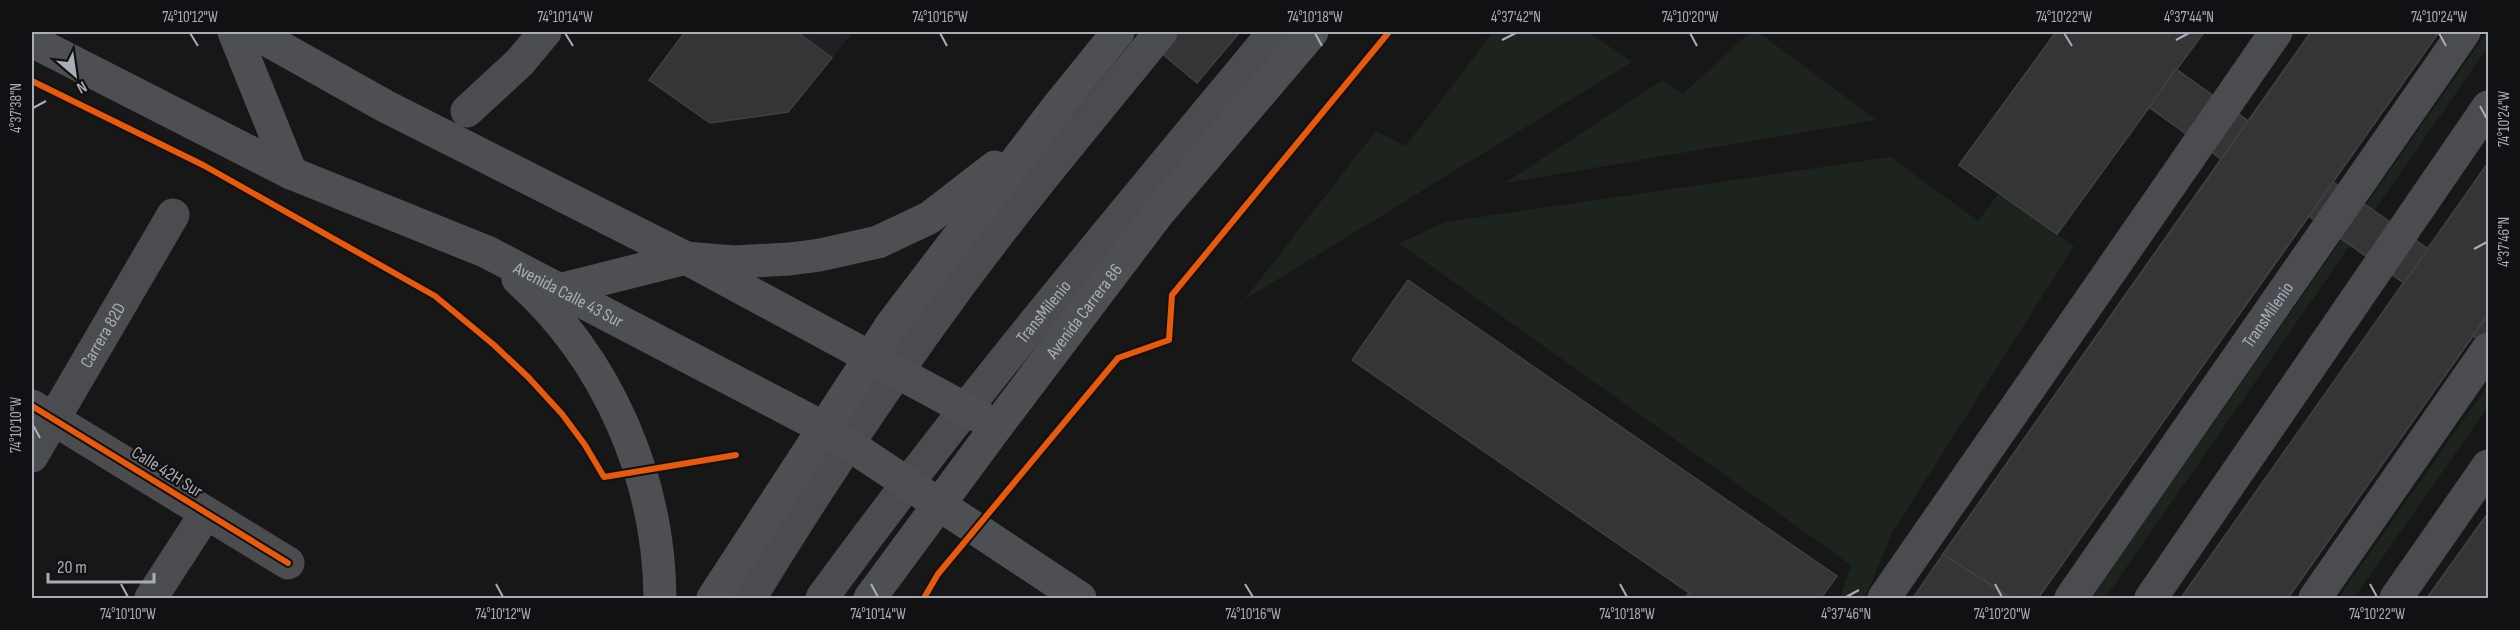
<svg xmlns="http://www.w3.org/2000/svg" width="2520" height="630" font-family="'Sofia Sans Condensed',sans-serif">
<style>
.built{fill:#212123}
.green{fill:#1d241e}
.building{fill:#353536;stroke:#3f4043;stroke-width:1.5}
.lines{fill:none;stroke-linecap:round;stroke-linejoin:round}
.minor{stroke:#4b4c50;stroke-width:33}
.major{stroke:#4d4f52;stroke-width:33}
.cycleway-casing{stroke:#111113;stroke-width:10}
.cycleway{stroke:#e8590c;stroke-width:6}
.ticks{fill:none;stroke:#a8adb8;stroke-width:2}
.labels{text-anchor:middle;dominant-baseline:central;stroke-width:4.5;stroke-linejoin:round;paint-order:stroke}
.street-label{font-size:18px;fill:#a8adb8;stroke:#111113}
.neatline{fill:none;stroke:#a8adb8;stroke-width:2}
.ticks-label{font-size:15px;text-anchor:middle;fill:#a8adb8}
</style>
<rect width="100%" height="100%" fill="#171717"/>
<path class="built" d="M802,32H853L832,58L800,34Z"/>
<g class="green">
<path d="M1493,32H1588L1632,62L1244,300L1376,131L1406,146Z"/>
<path d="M1750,32H1758L1876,120L1505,183L1662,80L1683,94Z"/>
<path d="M2487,32H2488V47L2105,598H2091Z"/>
<path d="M1891,157L1978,221L1999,193L2074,246L1892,533L1865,598H1840L1851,565L1399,243L1446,222Z"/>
<path d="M2488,385V407L2354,598H2338Z"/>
</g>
<g class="building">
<path d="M685,32H797L832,58L788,112L710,123L649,80Z"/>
<path d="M1177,32H1240L1197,83L1160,52Z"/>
<path d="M2056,32H2204L2176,69L2248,121L2311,32H2439L2333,182L2428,249L2488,163V346L2473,336L2288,598H2181L2404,283L2309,216L2038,598H2011L1943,554L2221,159L2149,107L2057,234L1959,165Z"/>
<path d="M2056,32H2204L2057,234L1959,165Z"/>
<path d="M2311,32H2439L2038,598H2011L1943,554Z"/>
<path d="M2176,69L2248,121L2221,159L2149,107Z"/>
<path d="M2488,163V314L2288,598H2181Z"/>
<path d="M2333,182L2428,249L2404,283L2309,216Z"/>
<path d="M1408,280L1837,576L1821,598H1685L1689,593L1352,360Z"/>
<path d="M2488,314V346L2473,336Z"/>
<path d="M2488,513V598H2427Z"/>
<path d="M2488,513V598H2427Z"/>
<path d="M1943,554L2011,598H1913Z"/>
</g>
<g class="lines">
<g class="minor">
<path d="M467,111L520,62L545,32"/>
<path d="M32,406L288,563"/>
<path id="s1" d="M32,456L173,215"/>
<path d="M151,598L206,513"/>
<path d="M750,598C815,491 885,386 960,284C1024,198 1093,115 1161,32"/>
<path id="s2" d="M822,598C964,403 1120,218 1274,32"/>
<path d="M1884,598L2276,32"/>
<path id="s3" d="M2071,598L2464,32"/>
<path d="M2151,598L2488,107"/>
<path d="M2315,598L2488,349"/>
<path d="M2396,598L2488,466"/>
</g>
<g class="major">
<path d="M234,32L291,173"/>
<path d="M253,32L385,106L686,258L997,426"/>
<path id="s4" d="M32,41L291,173L487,252L824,428L1080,598"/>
<path d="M518,279C608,359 659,479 660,598"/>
<path d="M559,290L686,258L733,262L790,259L820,255L878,242L929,218L995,167"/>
<path d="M713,598L892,324L1059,105L1118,32"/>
<path id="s5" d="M870,598L997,426L1159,212L1312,32"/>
</g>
<defs>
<g id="cycleway">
<path d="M32,81L203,165L435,296L494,345L528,377L562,414L585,445L604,477L736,455"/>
<path d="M32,406L288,563"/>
<path d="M924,598L938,574L1118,358L1169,340L1172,295L1389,32"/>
</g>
</defs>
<use href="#cycleway" class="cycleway-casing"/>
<use href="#cycleway" class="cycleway"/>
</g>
<path class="ticks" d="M190,33L198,46M565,33L573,46M940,33L947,46M1315,33L1322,46M1690,33L1697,46M2064,33L2072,46M2439,33L2446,46M1502,40L1516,33M2176,40L2189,33M2480,106L2487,119M33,108L46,101M2474,249L2487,242M33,425L40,438M121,584L128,597M496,584L503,597M871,584L878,597M1245,584L1253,597M1620,584L1627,597M1995,584L2002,597M2370,584L2377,597M1846,597L1859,590"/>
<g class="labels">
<g class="street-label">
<text stroke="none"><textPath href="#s4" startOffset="594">Avenida Calle 43 Sur</textPath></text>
<text stroke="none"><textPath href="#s5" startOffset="358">Avenida Carrera 86</textPath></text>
<text stroke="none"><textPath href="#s2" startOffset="362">TransMilenio</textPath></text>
<text stroke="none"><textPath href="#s3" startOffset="345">TransMilenio</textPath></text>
<text stroke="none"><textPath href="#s1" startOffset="140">Carrera 82D</textPath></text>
<text transform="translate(167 472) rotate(32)">Calle 42H Sur</text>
</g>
</g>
<rect width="2520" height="630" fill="none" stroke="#111113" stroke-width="66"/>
<g transform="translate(75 75) rotate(151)" stroke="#111113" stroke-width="4.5" paint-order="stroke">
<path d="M0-4.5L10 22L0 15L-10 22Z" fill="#a8adb8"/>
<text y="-9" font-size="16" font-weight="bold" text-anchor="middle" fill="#a8adb8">N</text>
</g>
<path d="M48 573v9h106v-9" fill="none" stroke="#a8adb8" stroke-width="3"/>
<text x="57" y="573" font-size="18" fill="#a8adb8" stroke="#111113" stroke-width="4.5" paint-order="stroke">20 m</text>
<rect x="33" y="33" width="2454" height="564" class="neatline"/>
<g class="ticks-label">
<text x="190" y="22">74°10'12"W</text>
<text x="565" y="22">74°10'14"W</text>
<text x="940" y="22">74°10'16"W</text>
<text x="1315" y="22">74°10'18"W</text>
<text x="1516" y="22">4°37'42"N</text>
<text x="1690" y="22">74°10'20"W</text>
<text x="2064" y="22">74°10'22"W</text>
<text x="2189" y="22">4°37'44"N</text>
<text x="2439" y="22">74°10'24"W</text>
<text transform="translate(16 108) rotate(-90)" y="5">4°37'38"N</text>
<text transform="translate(2504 119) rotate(-90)" y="5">74°10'24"W</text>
<text transform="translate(2504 242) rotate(-90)" y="5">4°37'46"N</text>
<text transform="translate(16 425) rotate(-90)" y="5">74°10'10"W</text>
<text x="128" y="619">74°10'10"W</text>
<text x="503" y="619">74°10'12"W</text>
<text x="878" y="619">74°10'14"W</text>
<text x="1253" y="619">74°10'16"W</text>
<text x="1627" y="619">74°10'18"W</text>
<text x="1846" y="619">4°37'46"N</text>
<text x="2002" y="619">74°10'20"W</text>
<text x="2377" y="619">74°10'22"W</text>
</g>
</svg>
